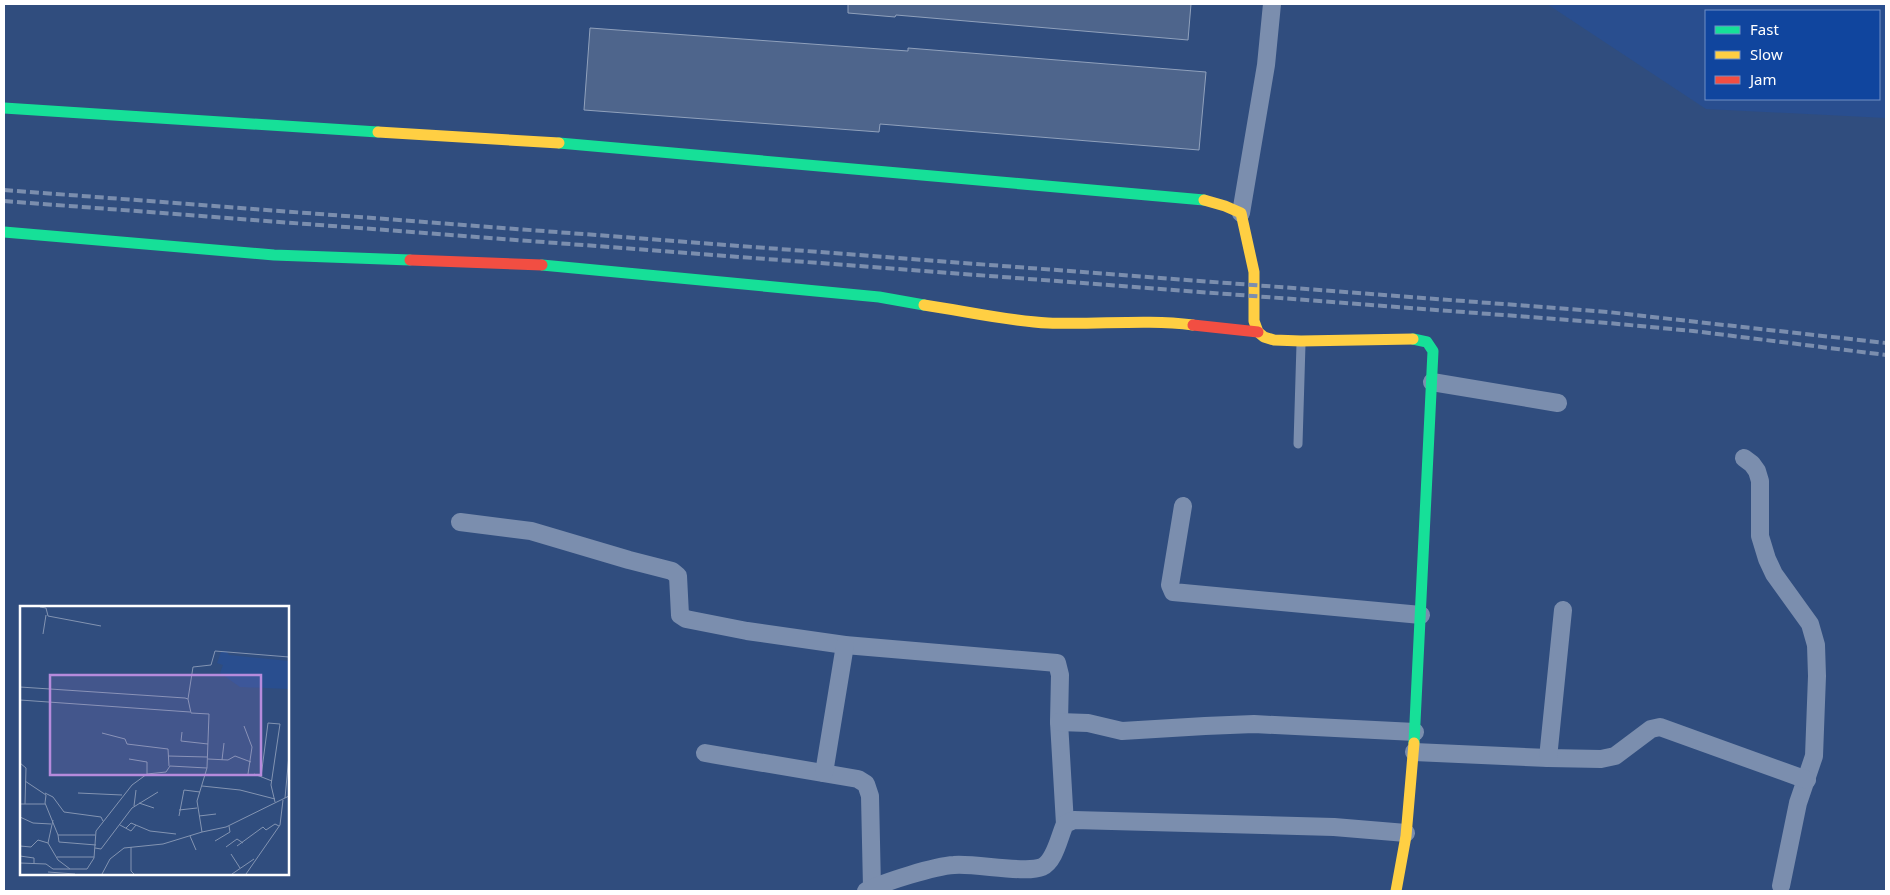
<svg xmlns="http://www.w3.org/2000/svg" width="1890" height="895" font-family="'Noto Sans',sans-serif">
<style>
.water{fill:#294e8f;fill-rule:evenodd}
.building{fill:#4e658c;stroke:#90a1bc}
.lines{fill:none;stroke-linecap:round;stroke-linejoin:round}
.lane{stroke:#7b8eae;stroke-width:9}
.street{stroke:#7b8eae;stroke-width:18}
.fast{stroke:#16e098;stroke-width:11}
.slow{stroke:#ffcf43;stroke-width:11}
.jam{stroke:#f24e42;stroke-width:11}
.rail{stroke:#7b8eae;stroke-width:4;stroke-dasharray:9 4;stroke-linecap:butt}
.inset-road{fill:none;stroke:#8394b2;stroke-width:1}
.view{fill:#b68bdc;fill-opacity:0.15;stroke:#b68bdc;stroke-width:2.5}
.inset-edge{fill:none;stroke:#fff;stroke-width:2.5}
</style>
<rect width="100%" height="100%" fill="#304d7e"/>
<path class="water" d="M1547,4H1886V118L1706,109ZM1706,11H1879V99H1706Z"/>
<g class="building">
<path d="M848,4H1191L1188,40L896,15L895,17L848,13Z"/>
<path d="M590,28L908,51V48L1206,72L1199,150L880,124L879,132L584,110Z"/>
</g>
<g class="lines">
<path class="lane" d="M1298,444L1301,344"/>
<g class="street">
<path d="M1241,213L1266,65L1272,4"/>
<path d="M1432,382L1558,403"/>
<path d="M1744,458L1752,464L1757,471L1760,481V536L1767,559L1774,574L1810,624L1816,645L1817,676L1814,756L1798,803L1781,886"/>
<path d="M1183,506L1171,579L1170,585L1173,592L1421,615"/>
<path d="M460,522L531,531L629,560L672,571L678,576L680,615L686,619L747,631L845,645L1057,663L1060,675L1059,722L1065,824"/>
<path d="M1059,722L1088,723L1122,731L1205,726L1254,724L1415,732"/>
<path d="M1414,752L1548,758L1601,759L1615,756L1651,729L1660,727L1807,780"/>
<path d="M705,753L858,779L866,784L870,796L872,888"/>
<path d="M1548,758L1563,610"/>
<path d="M824,773L845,645"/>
<path d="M866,891C884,882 935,866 954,865C975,863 1026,874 1042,867C1055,861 1059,837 1065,824L1074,820L1334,827L1406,833"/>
</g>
<g class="fast">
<path d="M4,108L378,132"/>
<path d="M559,143L1204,200"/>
<path d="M4,232L274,255L410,260"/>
<path d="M542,265L879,297L924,305"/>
<path d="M1413,339L1427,342L1433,351L1414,743"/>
</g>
<g class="slow">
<path d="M378,132L559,143"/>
<path d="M1204,200L1225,206L1241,213L1254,272V321L1258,332L1264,337L1274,340L1301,341L1413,339"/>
<path d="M924,305C965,311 1007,321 1048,323C1097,325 1145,319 1193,325"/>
<path d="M1396,891L1406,836L1414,743"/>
</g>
<g class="jam">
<path d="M410,260L542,265"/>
<path d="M1193,325L1258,332"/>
</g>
<g class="rail">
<path d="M4,190L1608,312L1886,343"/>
<path d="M4,201L1608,323L1693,331L1886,355"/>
</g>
</g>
<g transform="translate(20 606)">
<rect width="269" height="269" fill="#304d7e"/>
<path d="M206,45L209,49L269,55V83L220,81L200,67L203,59L197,57L201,46Z" fill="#294e8f"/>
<path class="inset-road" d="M20,1L26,2L28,10L81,20M23,28L26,9M0,81L165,92L168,93L171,107L189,108L187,162L177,195L182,226L206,221L269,190M168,93L173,61L191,59L195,45L269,51M0,94L170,106M224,120L232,141L228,168M162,126L161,135L188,138M82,127L105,133L107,138L148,143L149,160M148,150L187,151M109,153L127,156V168M188,153L208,154L215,150L231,156M202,154L204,137M0,157L6,162L5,198M234,168L252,175M241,171L248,117L260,118L251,179L255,196M5,175L26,189L25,197L38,229H75M182,180L220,184L255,193M25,187L33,191L44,206L81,211L83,215M58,187L102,189M265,192L269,149M119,197L134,202M0,198H25M114,200L116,184M159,204L177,202M159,210L164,184L180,186M179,210L196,208M0,211L13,217L31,218M100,219L111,225L116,219M106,222L111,217L130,225L156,228M38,229L39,236L76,239M170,230L176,244M195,235L210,226L209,220M28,237L38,254L50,263M0,240L11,241L18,234L28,237L33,214M217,240L243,221L246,224L255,218L259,220M111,241V265L114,268M206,241L217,233L223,237M75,242L81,243L112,202L138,186M211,248L220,262M0,250L14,252V258M37,251H74M0,257L26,258L33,263H67L74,252L76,225L112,179L127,168L146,166L150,160L187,162M28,266L55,268M82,268L90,253L104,242L143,238L182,226M212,268L234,253M226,268L260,219L263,194"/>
<path class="view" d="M30,69H241V169H30Z"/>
<rect width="269" height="269" class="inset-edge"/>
</g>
<rect width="1890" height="895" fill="none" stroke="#ffffff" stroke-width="10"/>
<rect x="1705" y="10" width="175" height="90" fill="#10459e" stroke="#708fc5"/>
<rect x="1715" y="26" width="25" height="8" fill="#16e098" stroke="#708fc5"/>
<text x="1750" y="35" font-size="15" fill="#ffffff">Fast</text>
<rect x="1715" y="51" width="25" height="8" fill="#ffcf43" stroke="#708fc5"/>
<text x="1750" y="60" font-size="15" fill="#ffffff">Slow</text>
<rect x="1715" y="76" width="25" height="8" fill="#f24e42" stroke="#708fc5"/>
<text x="1750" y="85" font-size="15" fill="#ffffff">Jam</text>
</svg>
